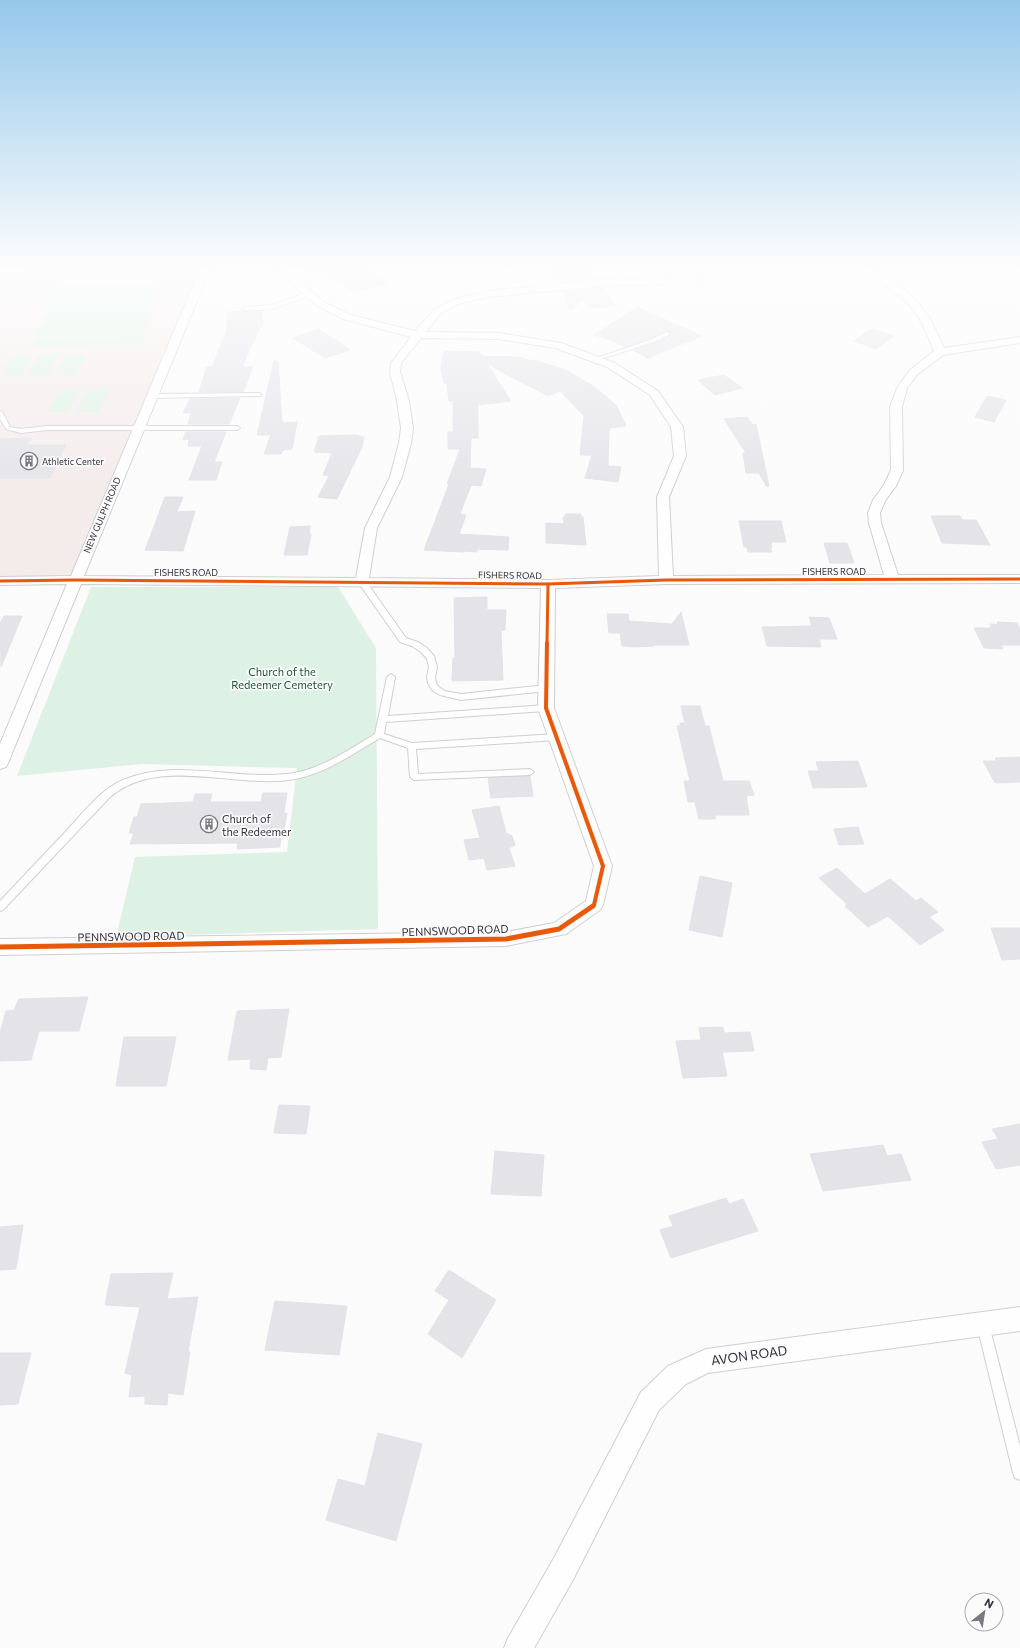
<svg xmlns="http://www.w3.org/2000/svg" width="1020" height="1648" font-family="Commissioner,sans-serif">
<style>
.education{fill:#f4ebeb}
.green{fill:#ddf1e4}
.building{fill:#e4e3e8;stroke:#e3e2e8}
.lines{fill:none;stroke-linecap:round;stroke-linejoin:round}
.lane-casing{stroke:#d0ced4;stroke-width:2}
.street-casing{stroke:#d0ced4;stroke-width:2}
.secondary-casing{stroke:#d0ced4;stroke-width:2}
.lane{fill:#fefefe;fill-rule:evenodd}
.street{fill:#fefefe;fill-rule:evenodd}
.secondary{fill:#fefefe;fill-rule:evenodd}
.cycleway-far2-casing{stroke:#fbfbfb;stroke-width:5}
.cycleway-far1-casing{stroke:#fbfbfb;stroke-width:6}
.cycleway-casing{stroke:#fbfbfb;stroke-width:8}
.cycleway-far2{stroke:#e8590c;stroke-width:3}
.cycleway-far1{stroke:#e8590c;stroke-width:4}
.cycleway{stroke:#e8590c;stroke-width:5}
.labels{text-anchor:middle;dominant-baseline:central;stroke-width:3.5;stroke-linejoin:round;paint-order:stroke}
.far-poi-label{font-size:9px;fill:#34313e;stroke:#fbfbfb;text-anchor:start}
.far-street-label{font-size:9px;fill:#34313e;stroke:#fbfbfb}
.park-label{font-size:11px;fill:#1c5437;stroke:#fbfbfb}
.poi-label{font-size:11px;fill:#34313e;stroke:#fbfbfb;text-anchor:start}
.street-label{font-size:11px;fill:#34313e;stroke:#fbfbfb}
.near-street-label{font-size:13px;fill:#34313e;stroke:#fbfbfb}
</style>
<rect width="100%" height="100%" fill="#fbfbfb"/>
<path class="education" d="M31,267H206L75,580L0,581V270Z"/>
<g class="green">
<path d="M161,267L142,343L32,348L62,271Z"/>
<path d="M32,355L21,375H0L12,356Z"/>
<path d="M39,355H59L48,375H27Z"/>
<path d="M66,355H86L76,375H55Z"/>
<path d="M60,390H81L69,412H48Z"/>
<path d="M87,390H108L98,412H77Z"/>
<path d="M91,587H338L376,648L378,929L116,937L135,857L287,852L297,768L142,764L17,776Z"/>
</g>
<g class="building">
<path d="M361,267L390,283L354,292L318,268Z"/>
<path d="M553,267H587L596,279L559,283Z"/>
<path d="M602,288L616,306L588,308L583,300L570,311L563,291Z"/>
<path d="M637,307L702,336L648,358L633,350L670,336V332L666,331L649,339L626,347L616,342L594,335Z"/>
<path d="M242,311L245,312L262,311L263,326L260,327L242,367H253L243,392H199L207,367H212L228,327L227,312Z"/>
<path d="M318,329L337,341L350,350L325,358L293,338Z"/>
<path d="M871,329L894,336L876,349L854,341Z"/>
<path d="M444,351L479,352L482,356L518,357L532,361L534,360L566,370L596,388L616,405L626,426L609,428L608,466L621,467L618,482L585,478L592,455H580L584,416L560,391L548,396L487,364L511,401L478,405V438H471L470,468L486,469L481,486L471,485L460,514L466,515L459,534L509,537L508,550L477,549V552L465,551L464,552L424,550L449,484H447L460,449H448V432H453V401H449L447,383H444L441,368Z"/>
<path d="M274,361H278L282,423L297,422L292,449L283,450L281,454H264L271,435H257Z"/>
<path d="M724,375L742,388L715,395L698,380Z"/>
<path d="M987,396L1006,400L994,422L975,417Z"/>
<path d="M240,398L229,424H188L191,413H183L190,399Z"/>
<path d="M747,417L753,425L756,424L769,486L767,487L759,473H746L743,453H746L724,419Z"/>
<path d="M186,432H226L214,462H222L216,480H189L202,446H188L189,439L183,440Z"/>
<path d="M356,435L364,437L362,447L337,499L318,497L329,476L323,475L332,453L314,452L319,436Z"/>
<path d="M31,438L27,445H66L50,478H0V439Z"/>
<path d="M165,497H183L177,512L195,511L183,551L145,550Z"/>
<path d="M565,514H581V517H583L586,545L546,543V523L564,524L563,517H565Z"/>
<path d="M931,516H960L962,520H976L990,545L942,543Z"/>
<path d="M739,521H781L786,542H771L772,547H770L772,552H748L747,547H744Z"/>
<path d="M310,526L309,534H311L307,555H284L290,527Z"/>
<path d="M824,543H847L854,563H830Z"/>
<path d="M487,597V610H506L505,630L501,631L503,680L452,681L453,658H455L454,598Z"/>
<path d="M681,612L689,645H654V646L635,647L622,646L620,633H609L607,614H628L629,621L672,624Z"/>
<path d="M4,616H22L1,667L0,623Z"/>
<path d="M809,617L829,618L837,639H819L821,647L767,646L762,627L812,626Z"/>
<path d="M997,622L1017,623L1020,629V645H1001L1003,649L984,648L974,628H991L990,624L998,625Z"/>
<path d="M681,706H700L705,726H709L723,781H749L754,795L746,796L749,815H714L716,819H699L695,802H688L684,781H690L677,726H681L680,723H685Z"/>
<path d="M1020,757V782L995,783L983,761H997L995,758Z"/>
<path d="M858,761L867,787L813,788L808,771H819L816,762Z"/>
<path d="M530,776L533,796L491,798L488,778Z"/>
<path d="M263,793H287L284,813H287L284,830L281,831L280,847L237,849L238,843L130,844L134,833H129L134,817H137L141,804L193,802L195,794H212L210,802H261Z"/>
<path d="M499,806L506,833L512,836L515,845L509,848L515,866L487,870L484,858L469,860L464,840L480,838L472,810Z"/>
<path d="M858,827L864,844L839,845L834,829Z"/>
<path d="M837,868L865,894L890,879L916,901L921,898L938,912L929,917L944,930L920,945L888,916L868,927L845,906L847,904L819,878Z"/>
<path d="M700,876L732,883L722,937L689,930Z"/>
<path d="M991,928H1020V959L1002,960Z"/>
<path d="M88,997L79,1031H39L31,1060L0,1061V1033L6,1011L14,1010L19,999Z"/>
<path d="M289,1009L281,1057L268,1058L266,1070L250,1069L251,1059L228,1060L237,1011Z"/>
<path d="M723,1027L724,1033L750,1032L754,1051L722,1052L727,1076L683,1078L676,1041L701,1040L699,1028Z"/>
<path d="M124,1037H176L166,1086H116Z"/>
<path d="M279,1105L310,1106L306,1134L274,1133Z"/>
<path d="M1020,1124V1165L996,1169L982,1142L998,1139L992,1129Z"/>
<path d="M883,1145L887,1156L901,1154L911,1180L823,1191L810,1154Z"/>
<path d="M495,1151L544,1155L541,1196L491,1194Z"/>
<path d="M726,1198L729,1204L743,1199L758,1231L671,1258L660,1230L673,1226L669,1216Z"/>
<path d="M23,1225L16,1269L0,1270V1227Z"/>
<path d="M449,1270L496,1300L462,1358L428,1334L449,1300L435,1291Z"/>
<path d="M173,1273L167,1299L198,1297L188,1351L190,1352L183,1395L168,1393L167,1405L145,1404V1396L129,1397L132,1375L125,1373L140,1307L105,1305L111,1274Z"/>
<path d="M275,1301L347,1306L339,1355L265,1350Z"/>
<path d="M0,1353H31L18,1404L0,1405Z"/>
<path d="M378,1433L422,1444L396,1541L326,1520L338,1479L365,1486Z"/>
</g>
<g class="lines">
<defs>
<g id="lane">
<path d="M309,292L311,293V295L273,309L245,311L242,309L245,307L272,305Z"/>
<path d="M667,332L669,333V335L654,342L598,360L593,359L650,340Z"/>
<path d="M259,393L261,394V396L152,398L149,396L152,394Z"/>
<path d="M0,411L3,413L10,427L21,429L47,426H237L240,428L237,430H47L21,433L6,429L0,419Z"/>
<path d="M359,580H365L406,638L418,642L427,648L434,656L437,667L435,677L436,683L439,687L445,691L461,694L547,685L551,688L547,691L461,700L440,695L433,691L428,683L427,677L429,667L427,659L421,652L412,646L400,642L358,582Z"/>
<path d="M391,674L395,677L388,716L546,705L550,708L546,711L386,722L384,734L412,743L557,734L561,737L557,740L416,749L418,774L530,769L534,772L530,775L414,780L410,777L408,748L380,738C353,754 326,773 295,779C235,790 159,754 109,798L3,910L0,911V901C23,877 46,852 69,828C84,812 101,789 123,780C178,757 237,782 294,773C323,768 350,749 375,734L387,677Z"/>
<path d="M983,1319L987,1321L989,1325L1020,1446V1480L1015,1478L1013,1473L977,1325L979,1321Z"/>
</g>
<g id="street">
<path d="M201,267H211L84,576L356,578L365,528L390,477L399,443L401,428L397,401L390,372L391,363L411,337L343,319L318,306L282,276L267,267H279L286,271L301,267H317L315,269L292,275L324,302L351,315L415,331L434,310L452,300L488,291L602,280L701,278L703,280L701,282L698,283L602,286L488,297L458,304L440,314L426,332L499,333L561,343L615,363L658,391L683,427L686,456L669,497L673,576L884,575L869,523L868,513L873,500L884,485L891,470L890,407L897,388L910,370L934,351C921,318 913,301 880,282C872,277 859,274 853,267H866L879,274L898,285L915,299L931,320L944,348L1020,337V343L943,355L918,374L907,388L902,407L903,470L896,486L885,501L880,513L881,523L898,575H1020V583L666,584L555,588L554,708L612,866L603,905L600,910L566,934L506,946L0,955V939L506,932L554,923L586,901L594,866L538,708L541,588L81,584L8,763L6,767L0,769V744L67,584L0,585V577L71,576ZM421,338L499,339L555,348L607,367L650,395L671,427L674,456L657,497L659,576L548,580L369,578L377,528L402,477L411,443L413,428L409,401L400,372L401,363Z"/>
<path d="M1020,1307V1331L708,1373L686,1384L659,1410L574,1578L534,1648H504L508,1638L554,1558L641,1392L668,1366L706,1349Z"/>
</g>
<path id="secondary" d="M0,267H38L36,270L32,271L0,274Z"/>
</defs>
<use href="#lane" class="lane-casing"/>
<use href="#street" class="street-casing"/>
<use href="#secondary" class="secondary-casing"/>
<use href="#lane" class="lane"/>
<use href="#street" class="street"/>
<use href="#secondary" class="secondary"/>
<defs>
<g id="cycleway-far2">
<path d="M0,581L75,580L548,584L666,580L1020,579"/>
<path d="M547,644L548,584"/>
</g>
<path id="cycleway-far1" d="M547,643L546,708L603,866L594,905L592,907"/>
<path id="cycleway" d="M0,947L506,939L559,929L593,906"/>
</defs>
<use href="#cycleway-far2" class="cycleway-far2-casing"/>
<use href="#cycleway-far1" class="cycleway-far1-casing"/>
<use href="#cycleway" class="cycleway-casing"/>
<use href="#cycleway-far2" class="cycleway-far2"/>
<use href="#cycleway-far1" class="cycleway-far1"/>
<use href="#cycleway" class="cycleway"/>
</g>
<linearGradient id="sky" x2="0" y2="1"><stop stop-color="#95c8eb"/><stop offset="0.54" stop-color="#fdfdfd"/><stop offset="1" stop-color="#fdfdfd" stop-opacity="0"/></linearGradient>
<rect width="1020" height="498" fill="url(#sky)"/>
<defs>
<symbol id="building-ring" viewBox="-11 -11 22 22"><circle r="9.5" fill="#fbfbfb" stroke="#7a7880" stroke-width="1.5"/><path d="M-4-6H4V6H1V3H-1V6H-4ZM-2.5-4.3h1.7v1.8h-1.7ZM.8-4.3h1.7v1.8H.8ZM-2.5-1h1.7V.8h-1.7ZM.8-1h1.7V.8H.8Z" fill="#7a7880"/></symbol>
</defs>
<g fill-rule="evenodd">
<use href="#building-ring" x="19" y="451" width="20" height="20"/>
<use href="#building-ring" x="199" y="814" width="20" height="20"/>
</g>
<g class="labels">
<g class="far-poi-label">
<text x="42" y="461">Athletic Center</text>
</g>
<g class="far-street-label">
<text transform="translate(102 515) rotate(-67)">NEW GULPH ROAD</text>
<text x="834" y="571">FISHERS ROAD</text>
<text x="186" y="572">FISHERS ROAD</text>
<text transform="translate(510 575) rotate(1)">FISHERS ROAD</text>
</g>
<g class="park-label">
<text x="282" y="671">Church of the<tspan x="282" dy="13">Redeemer Cemetery</tspan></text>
</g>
<g class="poi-label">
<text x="222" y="818">Church of<tspan x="222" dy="13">the Redeemer</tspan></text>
</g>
<g class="street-label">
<text transform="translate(455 930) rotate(-2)">PENNSWOOD ROAD</text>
<text transform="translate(131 936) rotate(-1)">PENNSWOOD ROAD</text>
</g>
<g class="near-street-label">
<text transform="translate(749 1355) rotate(-8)">AVON ROAD</text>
</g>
</g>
<g transform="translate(984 1612) rotate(30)"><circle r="19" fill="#fbfbfb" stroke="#abaaaf"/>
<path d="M0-3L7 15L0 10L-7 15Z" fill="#7a7880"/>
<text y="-6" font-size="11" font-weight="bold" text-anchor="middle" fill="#34313e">N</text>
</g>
</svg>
